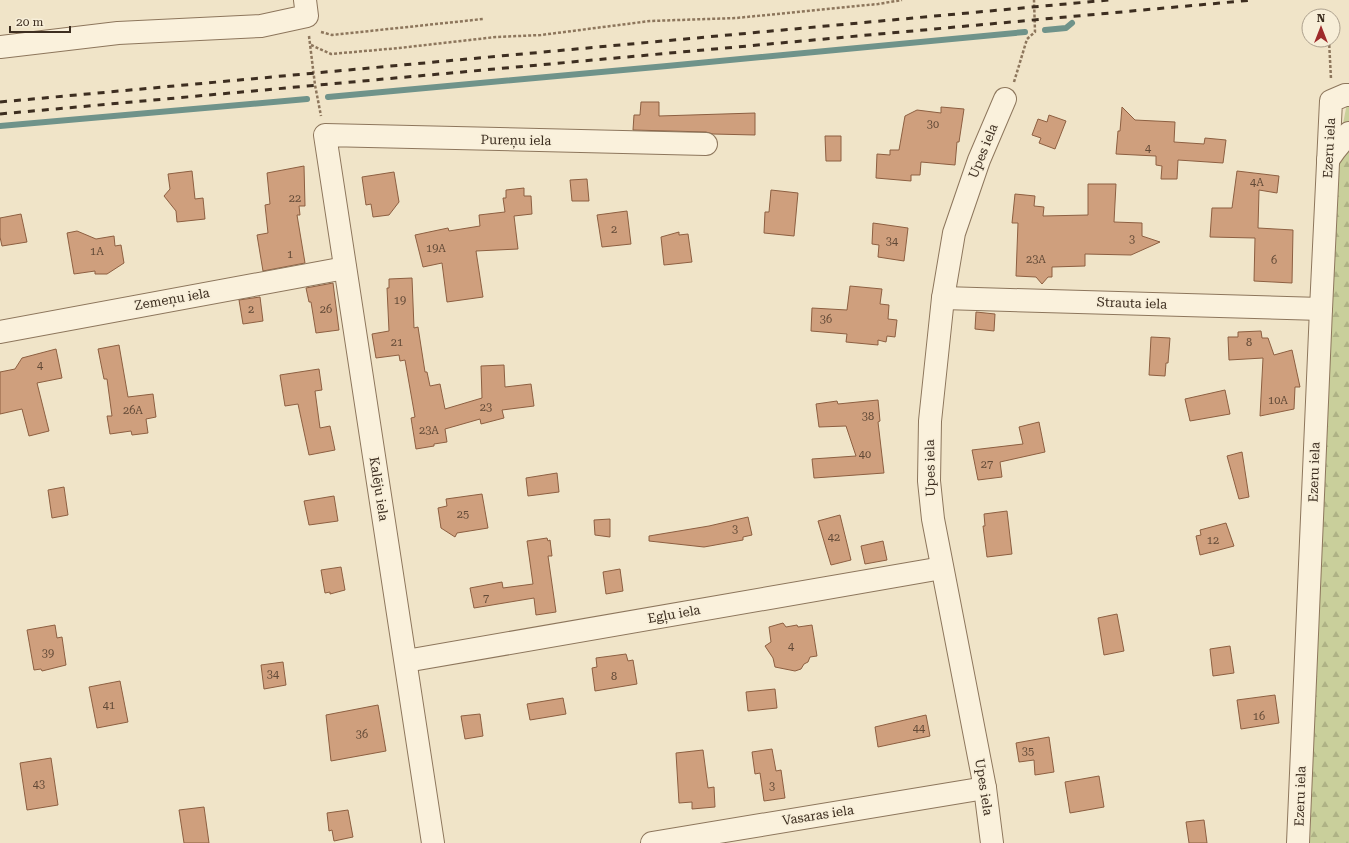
<svg xmlns="http://www.w3.org/2000/svg" width="1349" height="843" font-family="'Roboto Serif',serif">
<style>
.forest{fill:url(#forest-firs)}
.lines{fill:none;stroke-linecap:round;stroke-linejoin:round}
.stream{stroke:#6f938a;stroke-width:6}
.building{fill:#cf9f7d;stroke:#8d5f41}
.street-casing{stroke:#8d765c;stroke-width:24}
.path{stroke:#8d765c;stroke-width:2.5;stroke-dasharray:3 2;stroke-linecap:butt}
.street{stroke:#faf1dc;stroke-width:22}
.rail{stroke:#3d2e20;stroke-width:3;stroke-dasharray:7 7;stroke-linecap:butt}
.labels{text-anchor:middle;dominant-baseline:central;stroke-width:3;stroke-linejoin:round;paint-order:stroke}
.number-label{font-size:11px;fill:#624a37}
.street-label{font-size:13px;fill:#3d2e20;stroke:#f7eed8}
</style>
<defs>
<pattern id="forest-firs" width="22" height="20" patternUnits="userSpaceOnUse"><rect width="22" height="20" fill="#c9cf9b"/><path d="M5 1l3.5 6h-7zM16 11l3.5 6h-7z" fill="#aeb285"/></pattern>
</defs>
<rect width="100%" height="100%" fill="#f0e4c8"/>
<path class="forest" d="M1349,93V843H1310L1331,185Z"/>
<g class="lines">
<g class="stream">
<path d="M1045,30L1066,28L1072,23"/>
<path d="M328,97L667,66L1025,32"/>
<path d="M0,126L307,99"/>
</g>
</g>
<g class="building">
<path d="M641,102H659V116L755,113V135L713,134L706,132L633,130L634,115H640Z"/>
<path d="M941,107L964,109L959,142H957L955,165L921,162L920,175H911V181L876,178L877,154L890,155V150H899L905,116L917,110L941,113Z"/>
<path d="M1122,107L1135,120L1175,122L1174,142L1204,144L1205,138L1226,140L1223,163L1178,160L1177,179H1161L1162,166L1156,165V156L1116,154L1118,131H1120Z"/>
<path d="M1049,115L1066,121L1055,149L1039,143L1041,138L1032,135L1038,119L1047,122Z"/>
<path d="M825,136H841V161H826Z"/>
<path d="M304,166L305,206H299L300,215H297L305,263L263,271L257,235L268,233L265,205L270,204L267,173Z"/>
<path d="M192,171L195,199L203,198L205,219L177,222L176,211L164,196L170,189L168,174Z"/>
<path d="M1237,171L1279,176L1277,193L1259,190L1258,228L1293,230L1292,283L1254,281L1255,238L1210,237L1212,208H1232Z"/>
<path d="M394,172L399,202L389,215L373,217L371,204L366,205L362,177Z"/>
<path d="M587,179L589,201H572L570,180Z"/>
<path d="M1088,184H1116L1114,222L1142,223V236L1160,242L1131,255L1085,254V266L1052,267V277H1048L1042,284L1036,277L1016,276L1018,223H1012L1015,194L1035,196L1034,206L1044,207L1043,216L1088,215Z"/>
<path d="M524,188V196H531L532,214L514,216L518,249L476,251L483,297L447,302L442,263L423,267L415,235L448,228L449,231L480,226L479,215L505,212L503,198H506V190Z"/>
<path d="M771,190L798,193L794,236L764,233L765,212H769Z"/>
<path d="M627,211L631,244L602,247L597,215Z"/>
<path d="M21,214L27,242L2,246L0,237V218Z"/>
<path d="M873,223L908,228L904,261L878,257L879,245L872,244Z"/>
<path d="M77,231L96,239L114,236L115,246L121,245L124,263L107,274H95V271L74,274L67,233Z"/>
<path d="M679,232V235L688,234L692,262L664,265L661,237Z"/>
<path d="M412,278L414,328L418,327L425,372H427L430,386L440,384L445,409L482,398L481,366L504,365L505,387L531,384L534,406L502,410L504,418L481,424L480,419L445,429L447,442L434,444V446L416,449L411,418L415,417L405,360L400,361L399,355L376,358L372,334L389,331L387,288H389V279Z"/>
<path d="M333,283L339,330L316,333L311,302H309L306,288Z"/>
<path d="M850,286L882,289L880,304L889,305L888,319L897,320L895,337L887,336L886,342L878,340V345L846,342L847,334L811,331L812,308L847,310Z"/>
<path d="M260,297L263,321L243,324L239,300Z"/>
<path d="M976,312L995,314L994,331L975,329Z"/>
<path d="M1261,331L1262,338H1268L1274,355L1292,350L1300,387H1295L1294,409L1260,416L1263,358L1229,360L1228,337H1238V332Z"/>
<path d="M1151,337L1170,338L1168,363H1166L1165,376L1149,375Z"/>
<path d="M119,345L128,397L153,394L156,417L146,419L148,433L132,435L131,431L110,434L107,416H112L107,379H104L98,349Z"/>
<path d="M56,349L62,378L37,383L49,431L29,436L22,409L0,414V372L15,369L22,358Z"/>
<path d="M319,369L322,390L315,391L320,428L330,426L335,450L309,455L298,404L285,406L280,375Z"/>
<path d="M1225,390L1230,414L1190,421L1185,399Z"/>
<path d="M878,400L880,421L878,422L884,473L814,478L812,459L856,456L846,426L819,427L816,404L837,401L838,404Z"/>
<path d="M1039,422L1045,452L1000,462L1002,477L978,480L972,450L1023,444L1019,427Z"/>
<path d="M1242,452L1249,497L1239,499L1227,456Z"/>
<path d="M557,473L559,492L528,496L526,478Z"/>
<path d="M64,487L68,515L52,518L48,490Z"/>
<path d="M482,494L488,528L457,533L455,537L441,528L438,508L447,506L446,499Z"/>
<path d="M334,496L338,521L309,525L304,501Z"/>
<path d="M1007,511L1012,554L987,557L983,526H985L984,514Z"/>
<path d="M840,515L851,560L831,565L818,521Z"/>
<path d="M748,517L752,535L743,537V540L704,547L649,541V536L709,526Z"/>
<path d="M610,519V537L595,535L594,520Z"/>
<path d="M1226,523L1234,546L1200,555L1196,536L1201,535L1200,530Z"/>
<path d="M547,538L548,541L550,540L552,556H548L556,612L536,615L534,598L474,608L470,588L502,582L503,588L533,584L527,541Z"/>
<path d="M883,541L887,560L865,564L861,546Z"/>
<path d="M341,567L345,590L330,594V592L325,593L321,570Z"/>
<path d="M620,569L623,591L606,594L603,572Z"/>
<path d="M1117,614L1124,651L1104,655L1098,618Z"/>
<path d="M783,623L786,627L797,625L798,627L812,625L817,656L810,657L808,662L804,664L801,669L795,671L775,667L773,658L765,646L771,642L769,627Z"/>
<path d="M55,625L57,638L62,637L66,665L42,671L41,669L34,670L27,630Z"/>
<path d="M1230,646L1234,673L1213,676L1210,649Z"/>
<path d="M626,654L628,661L633,660L637,684L595,691L592,668L597,667L596,658Z"/>
<path d="M283,662L286,685L264,689L261,665Z"/>
<path d="M120,681L128,722L97,728L89,687Z"/>
<path d="M775,689L777,708L748,711L746,692Z"/>
<path d="M1275,695L1279,723L1241,729L1237,700Z"/>
<path d="M563,698L566,714L530,720L527,704Z"/>
<path d="M378,705L386,751L331,761L326,715Z"/>
<path d="M480,714L483,736L465,739L461,716Z"/>
<path d="M926,715L930,736L878,747L875,727Z"/>
<path d="M1049,737L1054,772L1035,775L1034,760L1019,762L1016,743Z"/>
<path d="M772,749L776,771L781,770L785,798L764,801L760,773L755,774L752,752Z"/>
<path d="M703,750L708,788L714,787L715,807L692,809V802L679,803L676,753Z"/>
<path d="M51,758L58,805L27,810L20,763Z"/>
<path d="M1099,776L1104,807L1070,813L1065,782Z"/>
<path d="M204,807L209,843H184L179,810Z"/>
<path d="M348,810L353,837L334,841L332,830L329,831L327,813Z"/>
<path d="M1204,820L1207,843H1189L1186,822Z"/>
</g>
<g class="lines">
<defs>
<g id="street">
<path d="M0,47L118,33L261,26L307,16L305,0"/>
<path d="M1328,160L1335,150L1349,133"/>
<path d="M943,298L1321,309"/>
<path d="M0,332L345,268"/>
<path d="M406,661L942,568"/>
<path d="M433,843L325,135L706,144"/>
<path d="M652,843L985,788"/>
<path d="M992,843L985,788L933,519L929,481L930,421L943,298L954,233L979,160L1005,99"/>
<path d="M1298,843L1321,309L1331,101L1345,95H1349"/>
</g>
</defs>
<use href="#street" class="street-casing"/>
<g class="path">
<path d="M321,32L332,35L483,19"/>
<path d="M309,36L315,85L321,116"/>
<path d="M1329,40L1331,79"/>
<path d="M311,45L331,54L399,48L496,37L541,35L650,21L736,18L878,4L902,0"/>
<path d="M1014,82L1027,39L1035,32L1034,0"/>
</g>
<use href="#street" class="street"/>
<g class="rail">
<path d="M0,102L1109,0"/>
<path d="M0,114L1253,0"/>
</g>
</g>
<g class="labels">
<g class="number-label">
<text x="933" y="124">30</text>
<text x="1148" y="148">4</text>
<text x="1257" y="182">4A</text>
<text x="295" y="198">22</text>
<text x="614" y="229">2</text>
<text x="1132" y="239">3</text>
<text x="892" y="241">34</text>
<text x="436" y="248">19A</text>
<text x="97" y="251">1A</text>
<text x="290" y="254">1</text>
<text x="1036" y="259">23A</text>
<text x="1274" y="260">6</text>
<text x="400" y="300">19</text>
<text x="251" y="309">2</text>
<text x="326" y="309">26</text>
<text x="826" y="319">36</text>
<text x="397" y="342">21</text>
<text x="1249" y="342">8</text>
<text x="40" y="365">4</text>
<text x="1278" y="400">10A</text>
<text x="486" y="407">23</text>
<text x="133" y="410">26A</text>
<text x="868" y="416">38</text>
<text x="429" y="430">23A</text>
<text x="865" y="454">40</text>
<text x="987" y="464">27</text>
<text x="463" y="514">25</text>
<text x="735" y="529">3</text>
<text x="834" y="537">42</text>
<text x="1213" y="540">12</text>
<text x="486" y="598">7</text>
<text x="791" y="646">4</text>
<text x="48" y="653">39</text>
<text x="273" y="674">34</text>
<text x="614" y="676">8</text>
<text x="109" y="705">41</text>
<text x="1259" y="716">16</text>
<text x="919" y="728">44</text>
<text x="362" y="734">36</text>
<text x="1028" y="751">35</text>
<text x="39" y="784">43</text>
<text x="772" y="786">3</text>
</g>
<g class="street-label">
<text transform="translate(516 140) rotate(1)">Pureņu iela</text>
<text transform="translate(1329 148) rotate(-87)">Ezeru iela</text>
<text transform="translate(983 151) rotate(-68)">Upes iela</text>
<text transform="translate(172 299) rotate(-10)">Zemeņu iela</text>
<text transform="translate(1132 303) rotate(2)">Strauta iela</text>
<text transform="translate(930 468) rotate(-91)">Upes iela</text>
<text transform="translate(1314 472) rotate(-88)">Ezeru iela</text>
<text transform="translate(379 489) rotate(81)">Kalēju iela</text>
<text transform="translate(674 614) rotate(-10)">Egļu iela</text>
<text transform="translate(984 787) rotate(81)">Upes iela</text>
<text transform="translate(1300 796) rotate(-88)">Ezeru iela</text>
<text transform="translate(818 815) rotate(-9)">Vasaras iela</text>
</g>
</g>
<g transform="translate(1321 28)"><circle r="19" fill="#f7eed8" stroke="#ada18e"/>
<path d="M0-3L7 15L0 10L-7 15Z" fill="#9e2a2b"/>
<text y="-6" font-size="11" font-weight="bold" text-anchor="middle" fill="#3d2e20">N</text>
</g>
<path d="M10 26v6h60v-6" fill="none" stroke="#3d2e20" stroke-width="2"/>
<text x="16" y="26" font-size="12" fill="#3d2e20" stroke="#f7eed8" stroke-width="3" paint-order="stroke">20 m</text>
</svg>
